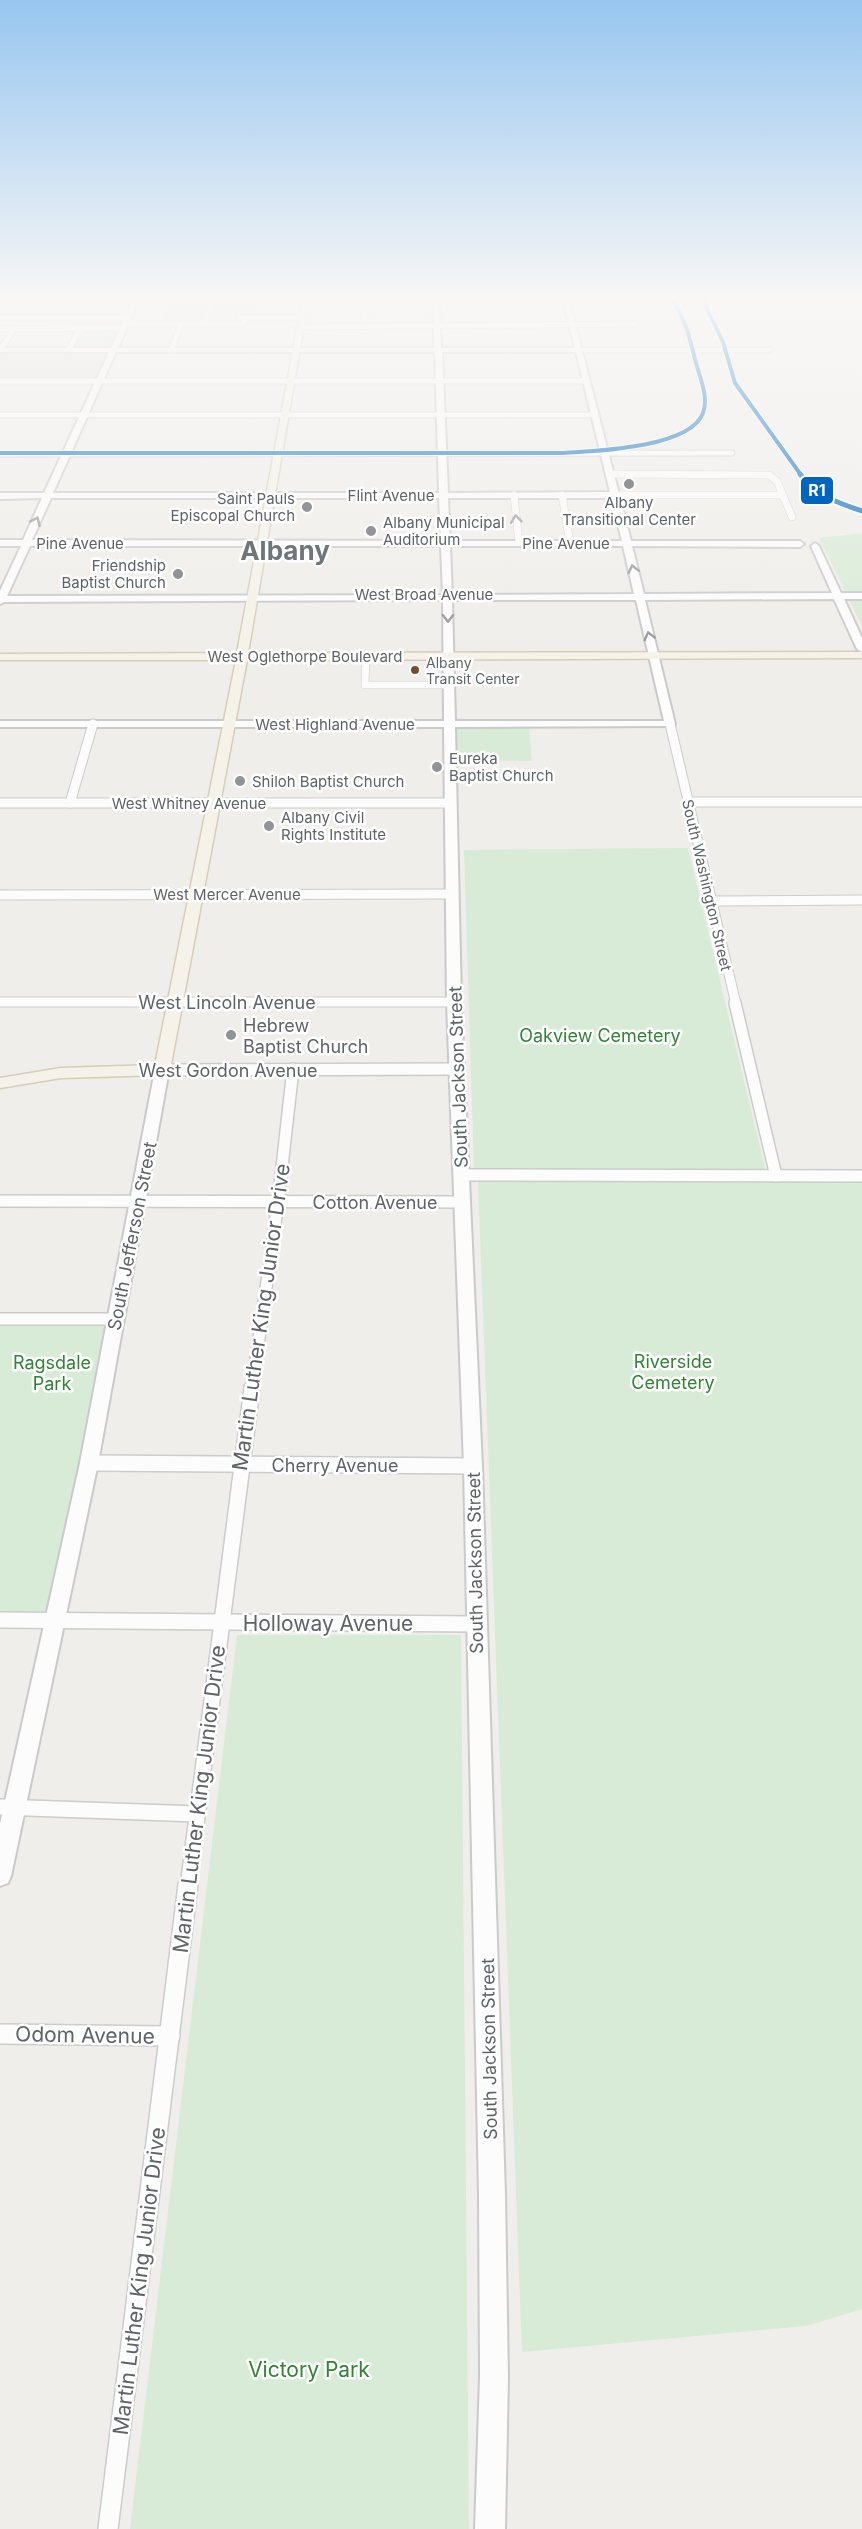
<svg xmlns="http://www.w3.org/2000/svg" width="862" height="2529" font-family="Inter,sans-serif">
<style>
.education{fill:#e2e0da}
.medical{fill:#eae0de}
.green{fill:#d8ebd6}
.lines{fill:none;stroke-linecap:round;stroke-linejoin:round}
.street-far5-casing{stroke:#cbcccc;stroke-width:7}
.street-far4-casing{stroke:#cbcccc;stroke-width:8}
.street-far3-casing{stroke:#cbcccc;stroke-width:11}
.street-far2-casing{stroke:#cbcccc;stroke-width:14}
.street-far1-casing{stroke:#cbcccc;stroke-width:18}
.street-casing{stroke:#cbcccc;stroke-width:22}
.secondary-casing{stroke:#cacacb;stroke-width:4}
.primary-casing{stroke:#d7ceb8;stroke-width:3}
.street-far5{stroke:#fdfcfc;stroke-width:5}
.street-far4{stroke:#fdfcfc;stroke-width:7}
.street-far3{stroke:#fdfcfc;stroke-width:9}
.street-far2{stroke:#fdfcfc;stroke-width:11}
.street-far1{stroke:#fdfcfc;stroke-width:15}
.street{stroke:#fdfcfc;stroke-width:19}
.secondary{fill:#fdfcfc;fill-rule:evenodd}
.primary{fill:#f4f2e9;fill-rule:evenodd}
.rail-1-far1-casing{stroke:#fff;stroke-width:6}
.rail-1-casing{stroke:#fff;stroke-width:8}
.rail-1-far1{stroke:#0065bd;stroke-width:4}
.rail-1{stroke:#0065bd;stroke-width:5}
.oneway{stroke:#96999c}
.poi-dot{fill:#919496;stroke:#fff;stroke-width:2}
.bus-dot{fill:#7a4b2a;stroke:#fff;stroke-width:2}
.labels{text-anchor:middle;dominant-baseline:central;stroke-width:5;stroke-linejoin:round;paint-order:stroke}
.far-bus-label{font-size:14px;fill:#5f6368;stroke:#fff;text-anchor:start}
.far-street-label{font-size:15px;fill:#5f6368;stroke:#fff}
.far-poi-label{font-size:15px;fill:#5f6368;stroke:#fff;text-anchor:start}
.street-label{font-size:18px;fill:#5f6368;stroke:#fff}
.poi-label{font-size:18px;fill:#5f6368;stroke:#fff;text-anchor:start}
.park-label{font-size:18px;fill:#348238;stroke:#fff}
.near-street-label{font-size:21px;fill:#5f6368;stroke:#fff}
.near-park-label{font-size:21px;fill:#348238;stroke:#fff}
.far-town-label{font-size:26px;font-weight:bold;fill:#70757a;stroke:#fff}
.line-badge{stroke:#fff;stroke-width:2}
.badge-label{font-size:16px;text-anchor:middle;font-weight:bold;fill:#fff}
</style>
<rect width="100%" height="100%" fill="#efeeea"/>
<path class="education" d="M112,350L98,380L0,381V351Z"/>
<path class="medical" d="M142,296H271V299H258L253,317L205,318L202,323H162L171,300H140Z"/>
<g class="green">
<path d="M81,328H123L113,350H68Z"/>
<path d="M862,533V626L819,538Z"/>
<path d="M459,727H529L532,761L457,760L456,729Z"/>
<path d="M688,848L766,1172L474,1170L464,850Z"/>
<path d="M478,1181L862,1183V2309L806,2326L522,2352Z"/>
<path d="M0,1320H115L53,1620L0,1618Z"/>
<path d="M237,1635H461L469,2529H130Z"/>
</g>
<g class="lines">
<defs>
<g id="street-far5">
<path d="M0,301L631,300"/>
<path d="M0,318H128"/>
<path d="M240,318H302"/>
<path d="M365,319L366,300"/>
<path d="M125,324H235L244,323L246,318"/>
<path d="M204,324L214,296"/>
<path d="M300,327L635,324"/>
<path d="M0,329L123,328"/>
<path d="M0,350L14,329"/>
<path d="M68,350L81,328"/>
<path d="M171,350L181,324"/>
<path d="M579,350H769"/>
<path d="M0,381H586"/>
<path d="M0,415H595"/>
<path d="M0,454L732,453"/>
<path d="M609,474L769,475"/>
</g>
<g id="street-far4">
<path d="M609,474L769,475L777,481L792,517"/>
<path d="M514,495L519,542"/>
<path d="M562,495L570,543"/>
<path d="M615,495H782"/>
<path d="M366,656L365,685H449"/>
</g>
<g id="street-far3">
<path d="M670,724L736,1004"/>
<path d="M688,802H862"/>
<path d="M0,803H451"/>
<path d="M70,803L93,724"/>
<path d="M0,895L453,894"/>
<path d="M711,901L862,900"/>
<path d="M0,1002H454"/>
</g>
<g id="street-far2">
<path d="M735,1003L776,1176"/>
<path d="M162,1070L457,1069"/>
<path d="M461,1175L862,1176"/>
<path d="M0,1201L462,1202"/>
<path d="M0,1319H116"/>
<path d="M252,1389L278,1202L293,1069"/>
</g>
<g id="street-far1">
<path d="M89,1463L473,1466"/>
<path d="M0,1620L476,1624"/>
<path d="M0,1807L197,1814"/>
<path d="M188,1887L252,1388"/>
</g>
<g id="street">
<path d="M0,2034L170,2036"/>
<path d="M108,2529L188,1885"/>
</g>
<g id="secondary">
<path d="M135,296H141L118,348H434L433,296H439L441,348H575L562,296H568L631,541H800L804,544L800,547L632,546L644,594L832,593L811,546L815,543L819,546L841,593H862V599H844L862,638V652L857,649L834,599L645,600L675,724L674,726L455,727L461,1002L482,1466L505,2194L508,2377L505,2529H475L480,2377L479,2194L464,1466L447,1002L444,727H0V721H444L443,600L4,602L0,604V591L21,546H0V540H23L42,498L0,499V493H44L109,352H0V348H111ZM116,352H435L439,493H53ZM442,352H576L610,492L448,493ZM51,498H439L441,541L32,540ZM448,498H611L622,541H450ZM30,546H441L443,595L7,596ZM450,546H623L634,594L452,595ZM452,600H636L664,721H455Z"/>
<path d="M162,1066L169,1070L98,1463L11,1876L8,1883L0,1886V1824L80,1463L155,1070Z"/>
</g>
<path id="primary" d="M303,296H309L248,653L862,652V658L247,660L170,1070L162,1075L61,1078L0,1088V1078L61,1068L155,1065L236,660H0V654L237,653Z"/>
</defs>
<use href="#street-far5" class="street-far5-casing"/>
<use href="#street-far4" class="street-far4-casing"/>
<use href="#street-far3" class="street-far3-casing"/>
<use href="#street-far2" class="street-far2-casing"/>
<use href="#street-far1" class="street-far1-casing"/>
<use href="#street" class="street-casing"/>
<use href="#secondary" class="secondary-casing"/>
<use href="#primary" class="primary-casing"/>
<use href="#street-far5" class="street-far5"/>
<use href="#street-far4" class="street-far4"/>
<use href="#street-far3" class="street-far3"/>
<use href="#street-far2" class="street-far2"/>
<use href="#street-far1" class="street-far1"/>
<use href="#street" class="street"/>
<use href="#secondary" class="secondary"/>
<use href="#primary" class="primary"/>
<defs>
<g id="rail-1-far1">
<path d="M701,296L723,342L735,383L801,475"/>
<path d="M0,453H563C595,451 690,448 703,413C709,398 700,378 696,363C690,339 685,316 669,296"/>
</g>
<path id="rail-1" d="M800,474C815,495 838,503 862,511"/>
</defs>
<use href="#rail-1-far1" class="rail-1-far1-casing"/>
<use href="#rail-1" class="rail-1-casing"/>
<use href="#rail-1-far1" class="rail-1-far1"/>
<use href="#rail-1" class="rail-1"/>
</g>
<defs><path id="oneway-chevron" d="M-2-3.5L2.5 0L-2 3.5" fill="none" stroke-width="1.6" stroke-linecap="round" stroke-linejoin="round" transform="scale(1.5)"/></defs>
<g class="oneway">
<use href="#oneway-chevron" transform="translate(516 519) rotate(-97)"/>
<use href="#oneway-chevron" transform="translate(36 521) rotate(-66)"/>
<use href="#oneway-chevron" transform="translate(633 569) rotate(-103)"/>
<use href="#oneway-chevron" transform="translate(448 618) rotate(90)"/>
<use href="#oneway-chevron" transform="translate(649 636) rotate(-104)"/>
</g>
<linearGradient id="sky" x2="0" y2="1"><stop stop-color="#97c6ef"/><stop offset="0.46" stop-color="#f8f7f6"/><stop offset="1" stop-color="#f8f7f6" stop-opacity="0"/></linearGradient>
<rect width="862" height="650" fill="url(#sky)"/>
<g class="poi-dot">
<circle cx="629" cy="484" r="6"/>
<circle cx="307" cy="507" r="6"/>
<circle cx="371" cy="531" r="6"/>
<circle cx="178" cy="574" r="6"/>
<circle cx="437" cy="767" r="6"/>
<circle cx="240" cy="781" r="6"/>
<circle cx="269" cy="826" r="6"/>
<circle cx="231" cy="1035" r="6"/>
</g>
<circle class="bus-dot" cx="415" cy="670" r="5"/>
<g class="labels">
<g class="far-bus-label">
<text x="426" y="662">Albany<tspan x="426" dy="16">Transit Center</tspan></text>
</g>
<g class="far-street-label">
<text x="391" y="495">Flint Avenue</text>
<text x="80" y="543">Pine Avenue</text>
<text x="566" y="543">Pine Avenue</text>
<text x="424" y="594">West Broad Avenue</text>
<text x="305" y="656">West Oglethorpe Boulevard</text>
<text x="335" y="724">West Highland Avenue</text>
<text x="189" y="803">West Whitney Avenue</text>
<text transform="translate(707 885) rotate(77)">South Washington Street</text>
<text x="227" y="894">West Mercer Avenue</text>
</g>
<g class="far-poi-label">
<text x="295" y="498" text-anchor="end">Saint Pauls<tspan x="295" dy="17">Episcopal Church</tspan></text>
<text x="629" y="502" text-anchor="middle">Albany<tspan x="629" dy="17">Transitional Center</tspan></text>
<text x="383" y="522">Albany Municipal<tspan x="383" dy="17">Auditorium</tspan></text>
<text x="166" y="565" text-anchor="end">Friendship<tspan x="166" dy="17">Baptist Church</tspan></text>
<text x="449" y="758">Eureka<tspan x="449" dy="17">Baptist Church</tspan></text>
<text x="252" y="781">Shiloh Baptist Church</text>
<text x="281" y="817">Albany Civil<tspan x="281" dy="17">Rights Institute</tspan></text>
</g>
<g class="street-label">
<text x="227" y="1002">West Lincoln Avenue</text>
<text x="228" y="1070">West Gordon Avenue</text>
<text transform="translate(458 1077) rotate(-92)">South Jackson Street</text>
<text x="375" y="1202">Cotton Avenue</text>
<text transform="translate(132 1236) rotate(-79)">South Jefferson Street</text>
<text x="335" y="1465">Cherry Avenue</text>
<text transform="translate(475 1563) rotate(-91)">South Jackson Street</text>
<text transform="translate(489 2049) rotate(-91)">South Jackson Street</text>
</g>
<g class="poi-label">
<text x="243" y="1025">Hebrew<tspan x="243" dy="21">Baptist Church</tspan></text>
</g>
<g class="park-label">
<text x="600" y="1035">Oakview Cemetery</text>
<text x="673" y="1361">Riverside<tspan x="673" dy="21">Cemetery</tspan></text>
<text x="52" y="1362">Ragsdale<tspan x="52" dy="21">Park</tspan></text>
</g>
<g class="near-street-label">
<text transform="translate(261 1317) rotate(-82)">Martin Luther King Junior Drive</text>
<text x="328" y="1623">Holloway Avenue</text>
<text transform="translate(199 1799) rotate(-83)">Martin Luther King Junior Drive</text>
<text transform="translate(85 2035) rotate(1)">Odom Avenue</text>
<text transform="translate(139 2281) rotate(-83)">Martin Luther King Junior Drive</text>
</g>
<g class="near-park-label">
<text x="309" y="2369">Victory Park</text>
</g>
<g class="far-town-label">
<text x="285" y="550">Albany</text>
</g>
</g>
<rect class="line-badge" x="800" y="476" width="34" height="29" rx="6" fill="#0065bd"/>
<g class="badge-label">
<text x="817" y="496">R1</text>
</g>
</svg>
